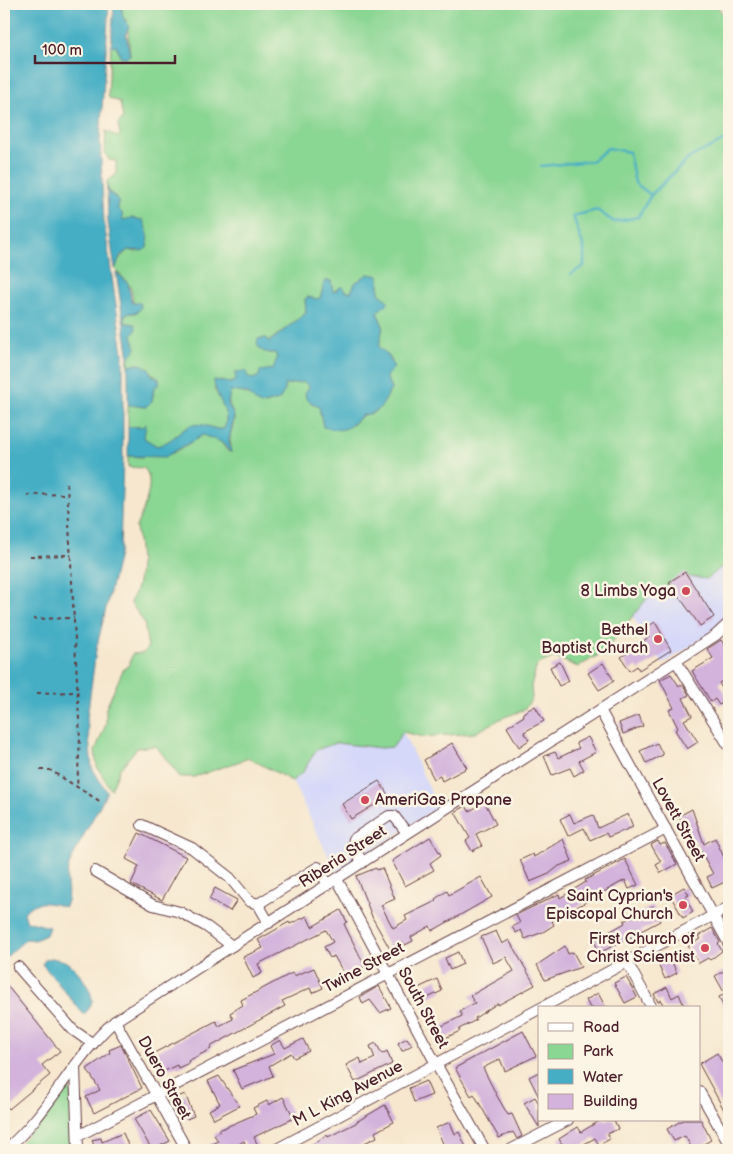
<svg xmlns="http://www.w3.org/2000/svg" width="733" height="1154" font-family="'Balsamiq Sans',sans-serif">
<style>
.built{fill:#d5d8f9}
.green{fill:#8ad693;stroke:#6a7a5f}
.water{fill:#45aec4;stroke:#486678}
.lines{fill:none;stroke-linecap:round;stroke-linejoin:round}
.stream{stroke:#45aec4;stroke-width:2.5}
.building{fill:#d3b2dc}
.minor-casing{stroke:#643d43;stroke-width:12}
.path{stroke:#643d43;stroke-width:2;stroke-dasharray:4 4;stroke-linecap:butt}
.minor{stroke:#fff;stroke-width:10}
.poi-dot{fill:#d1495b;stroke:#fcf5e5;stroke-width:2}
.labels{text-anchor:middle;dominant-baseline:central;stroke-width:5;stroke-linejoin:round;paint-order:stroke}
.poi-label{font-size:16px;fill:#4a1f2b;stroke:#fcf5e5;text-anchor:end}
.street-label{font-size:16px;fill:#4a1f2b;stroke:#fcf5e5}
</style>
<rect width="100%" height="100%" fill="#fcf5e5"/>
<filter id="ink" filterUnits="userSpaceOnUse"><feTurbulence type="fractalNoise" baseFrequency=".02" numOctaves="2"/><feDisplacementMap in="SourceGraphic" scale="10" xChannelSelector="R" yChannelSelector="G"/><feConvolveMatrix kernelMatrix="1 2 1 2 8 2 1 2 1" color-interpolation-filters="sRGB"/></filter>
<filter id="wash" filterUnits="userSpaceOnUse"><feTurbulence type="fractalNoise" baseFrequency=".0096" numOctaves="4" result="noise"/><feDisplacementMap in="SourceGraphic" scale="20" xChannelSelector="R" yChannelSelector="G"/><feGaussianBlur stdDeviation="1.12" result="paint"/><feColorMatrix in="noise" values="0 0 0 0 0 0 0 0 0 0 0 0 0 0 0 0 0 1.4 0 .05"/><feComposite in="paint" operator="in"/></filter>
<g filter="url(#wash)">
<rect width="100%" height="100%" fill="#f6e7ce"/>
<g class="built">
<path d="M729,561V615L713,631L663,664L632,616L648,597L682,576L707,579Z"/>
<path d="M403,732L438,807L337,874L292,781L303,772L316,750L336,743L381,748Z"/>
</g>
<g class="green">
<path d="M121,4H716L729,23V561L707,579L682,576L648,597L605,651L578,667L554,657L537,665L531,686L532,698L524,710L502,718L475,733L423,737L403,732L393,747L381,748L336,743L316,750L303,772L292,781L249,758L194,777H180L156,746L137,748L119,770L111,790L97,767L95,751L106,724V708L123,670L129,665L132,654L143,653L148,648L144,622L130,602C144,581 140,551 136,527C142,512 157,482 144,468L128,467V456L141,457L173,453L203,435L221,442L228,452L231,445C228,436 233,429 234,420C234,409 225,405 230,391C244,390 253,399 266,404L272,402L284,385L304,382L309,387L312,404L319,407L321,416L353,425L363,415C379,414 384,402 391,389L386,376L392,360L379,347L383,326L377,312L386,299L379,293V276L368,274L355,283L351,292L337,290L333,292L331,281H325L320,298L317,299L308,297L305,299L306,313L268,342L269,353H275L278,361L273,369L253,379L235,372L236,381L214,389C221,400 230,415 224,429C213,431 206,422 192,425C182,428 173,442 157,446L144,438L142,427H128V405L138,404L143,407L153,397L154,387L159,384V379L140,364L130,365L128,362L132,336L131,323H125V314L135,313C133,305 133,296 131,289C124,270 101,274 128,250L137,252L143,220L131,218L123,221L122,213L118,209V199L107,190V181L116,175V161L109,160L105,152L106,131L118,137L120,135L118,124L123,118L120,102L109,98L108,94L111,46L116,45L120,56L130,55L127,21L123,17Z"/>
<path d="M65,1088H69L71,1091L73,1150H14L48,1112Z"/>
</g>
<g class="water">
<path d="M4,4H109L100,140L104,222L123,353V460L120,550L96,650L87,718L92,768L107,792C95,816 79,841 69,866C63,883 72,890 65,907C50,903 34,898 24,913L27,921L49,927L46,935L35,940L26,939L4,959Z"/>
<path d="M114,4H121L123,17L129,26L126,33L130,55L126,58L120,56L116,45L111,46Z"/>
<path d="M107,184L109,193L118,199V209L122,213L123,220L131,218L143,220L148,234L147,248L142,251L128,250L120,256L115,270L108,222Z"/>
<path d="M116,272L128,283L132,303H140L141,307L138,312L125,314V323L135,324L136,330L132,336L136,348C133,355 125,357 130,365L140,364L149,368L151,374L159,379V385L154,387L152,401L146,407L128,405V352Z"/>
<path d="M368,274L379,276V293L389,302L377,312L383,326L379,347L388,355L394,368L386,376L391,389C383,403 382,413 363,415C346,429 347,433 323,427L319,407L306,399L305,393L309,387L304,382L284,385L285,390L279,400L260,405L246,393L230,391L228,404L234,416L229,440L231,453L221,442L203,435L165,457L128,456V427H142L146,424L144,438L157,446C173,442 182,428 192,425C205,422 213,431 224,429C232,411 214,397 214,380L230,383L236,381L235,372L246,371L248,377L253,379L259,376L260,371L273,369L277,358L275,353C266,353 260,352 257,344L258,339L266,338L269,342L306,313L305,299L308,297L317,299L320,298L325,281H331L333,292L342,286L345,291L351,292L355,283Z"/>
<path d="M52,958C56,959 63,960 67,962C76,967 93,990 92,1001C91,1007 87,1011 84,1015L42,964L46,959Z"/>
</g>
<g class="lines">
<g class="stream">
<path d="M541,166L592,161L608,148L629,152L635,183L651,195L689,158L729,138"/>
<path d="M571,274L584,266V248L573,216L597,210L614,222L638,217L651,195"/>
</g>
</g>
<g id="blocks">
<g class="building">
<path d="M685,572L714,617L700,626L669,582Z"/>
<path d="M655,622L671,650L639,670L637,666L630,671L621,657L649,637L644,629Z"/>
<path d="M721,640L729,651V677L719,683L729,700L719,705L715,699L711,702L692,671L713,658L707,649Z"/>
<path d="M560,662L569,681L559,686L550,667Z"/>
<path d="M603,663L614,681L599,690L588,673Z"/>
<path d="M671,674L679,686L683,685L689,695L683,698L692,716L684,720L698,742L687,749L675,730L678,728L669,710L674,708L660,680Z"/>
<path d="M535,706L544,721L524,732L529,740L519,747L507,727L524,716L523,713Z"/>
<path d="M639,715L643,726L623,734L619,723Z"/>
<path d="M588,737L596,752L579,761L584,770L574,776L570,768L552,775L544,756L555,752L558,758L579,748L576,743Z"/>
<path d="M452,743L467,768L442,781L440,776L434,779L424,760Z"/>
<path d="M657,743L663,755L646,763L640,751Z"/>
<path d="M379,781L389,796L351,819L342,804Z"/>
<path d="M485,803L496,824L476,834L482,846L472,851L466,841L470,838L455,812L466,806L469,811Z"/>
<path d="M692,809L704,844L715,838L729,868V880L712,888L707,877L713,874L695,840L687,842L684,833L687,832L679,816Z"/>
<path d="M570,814L574,823L593,815L598,828L628,814L633,827L608,837L606,833L590,840L584,828L568,836L560,819Z"/>
<path d="M139,833L186,857L162,900L131,884L139,866L126,859Z"/>
<path d="M430,837L441,855L430,863L434,870L405,886L392,861Z"/>
<path d="M563,839L572,861L559,866L549,874L530,882L520,860L533,854L534,857Z"/>
<path d="M658,841L660,845L665,843L677,864L661,873L656,865L661,862L651,845Z"/>
<path d="M625,859L638,885L629,889L625,880L552,921L554,925L543,932L525,939L521,930L516,933L512,927L520,923L516,915L559,894L560,898L586,882L585,880Z"/>
<path d="M376,868L377,870L382,868L395,899L381,905L393,928L407,920L405,916L436,901L435,899L447,891L449,895L481,877L492,897L432,931L430,926L411,937L413,941L405,945L404,943L390,949L373,919L356,876Z"/>
<path d="M684,887L689,895L685,897L693,912L683,918L670,895Z"/>
<path d="M215,888L237,900L230,911L209,899Z"/>
<path d="M653,906L660,921L641,931L643,934L633,939L631,937L599,953L594,940L609,933V932L625,923L624,921Z"/>
<path d="M341,910L347,922L344,924L365,966L346,977L334,956L330,958L324,947L333,942L326,930L258,964L262,973L253,978L243,957L263,948L258,940L289,922L290,924L307,916L312,927Z"/>
<path d="M712,928L720,942L718,944L722,951L710,960L708,958L699,963L688,946L700,939L698,936Z"/>
<path d="M496,931L502,944L509,940L535,985L498,1005V1003L475,1018L476,1020L459,1029L460,1031L441,1040L436,1029L462,1016L460,1011L475,1003L470,996L514,971L506,957L493,963L481,937Z"/>
<path d="M565,946L568,954L573,952L581,967L545,980L537,965Z"/>
<path d="M458,952L463,964L450,970L445,958Z"/>
<path d="M668,954L677,973L665,979L656,960Z"/>
<path d="M314,968L323,988L312,993L310,988L282,1001L285,1006L210,1047L211,1049L188,1061L189,1063L178,1068L177,1065L160,1073L152,1054L216,1021L219,1026L233,1019L230,1013L243,1005L241,1000L292,973L294,976Z"/>
<path d="M729,968V1018L719,997L725,994L715,976Z"/>
<path d="M626,977L637,997L625,1003L614,983Z"/>
<path d="M437,979L442,991L421,1001L416,989Z"/>
<path d="M4,982L60,1051L42,1065L50,1075L9,1109L4,1103Z"/>
<path d="M379,986L391,1008L380,1013L370,1000L363,1004L360,997Z"/>
<path d="M667,987L672,998L679,994L685,1008H664L661,1000L658,1002L654,994Z"/>
<path d="M598,993L606,1008H590L586,1000Z"/>
<path d="M523,1031L536,1056L505,1071L500,1059L483,1068L497,1096L508,1115L512,1114L522,1136L517,1139L513,1132L499,1138L474,1094L471,1096L455,1068Z"/>
<path d="M407,1038L412,1045L402,1051L398,1043Z"/>
<path d="M303,1039L309,1051L294,1058L291,1053L269,1066L273,1076L242,1089L233,1070L274,1054L270,1046L280,1040L285,1048Z"/>
<path d="M376,1043L382,1054L387,1051L392,1064L355,1082L346,1065L360,1058L362,1064L375,1058L370,1046Z"/>
<path d="M121,1045L142,1088L94,1113L86,1097L100,1090L87,1069L110,1053L109,1050Z"/>
<path d="M717,1053L729,1074V1119L699,1064Z"/>
<path d="M539,1072V1097L529,1077Z"/>
<path d="M219,1076L239,1106L214,1119L209,1110L220,1104L208,1081Z"/>
<path d="M426,1081L432,1095L414,1102L409,1088Z"/>
<path d="M185,1094L194,1116L187,1119L178,1097Z"/>
<path d="M283,1097L294,1118L254,1137L258,1146L247,1150L244,1141L229,1150H198L218,1141L214,1135L220,1131L219,1130L256,1114L253,1108L267,1101L269,1105Z"/>
<path d="M535,1097L539,1104V1127L524,1103Z"/>
<path d="M385,1105L394,1122L375,1132L377,1137L358,1146L359,1150H304L327,1135L328,1137L356,1123V1122Z"/>
<path d="M151,1110L170,1141L152,1150L134,1119Z"/>
<path d="M601,1120H614L618,1129L607,1134L610,1139L599,1145L595,1138L577,1148L579,1150H550L562,1144L559,1139L570,1132L578,1127L581,1132Z"/>
<path d="M683,1120H701L711,1140L693,1150L685,1136L674,1141L667,1129Z"/>
<path d="M450,1122L455,1134L459,1132L466,1147L459,1150H446L436,1128Z"/>
<path d="M123,1133L128,1145L116,1150L113,1147L86,1150L94,1146L92,1140L101,1138L102,1142Z"/>
</g>
</g>
</g>
<g filter="url(#ink)">
<use href="#blocks" fill-opacity="0" stroke="#643d43" stroke-width="1"/>
<g class="lines">
<defs>
<g id="minor">
<path d="M676,661L729,746"/>
<path d="M600,710L729,944"/>
<path d="M142,825L192,848L230,878L249,901L258,904"/>
<path d="M362,863L353,844L354,839L389,816H394L407,833"/>
<path d="M95,871L153,905L180,912L207,927L232,946"/>
<path d="M337,879L436,1064L485,1150"/>
<path d="M269,923L258,904L318,867L328,885"/>
<path d="M627,962L652,1008"/>
<path d="M18,967L73,1030L93,1044"/>
<path d="M541,1008L729,907"/>
<path d="M115,1021L187,1150"/>
<path d="M75,1067L78,1150"/>
<path d="M699,1091L729,1144"/>
<path d="M78,1136L666,829"/>
<path d="M5,1150C49,1114 72,1058 115,1021L676,661L716,635L729,623"/>
<path d="M275,1150L539,1009"/>
<path d="M510,1150L568,1120"/>
</g>
</defs>
<use href="#minor" class="minor-casing"/>
<g class="path">
<path d="M67,484L80,739L77,787"/>
<path d="M27,495L68,494"/>
<path d="M30,556L71,555"/>
<path d="M33,619L74,618"/>
<path d="M37,693L78,692"/>
<path d="M40,770H50L101,802"/>
</g>
<use href="#minor" class="minor"/>
</g>
</g>
<g class="poi-dot">
<circle cx="686" cy="591" r="5"/>
<circle cx="658" cy="639" r="5"/>
<circle cx="365" cy="800" r="5"/>
<circle cx="683" cy="905" r="5"/>
<circle cx="705" cy="948" r="5"/>
</g>
<g class="labels">
<g class="poi-label">
<text x="676" y="591">8 Limbs Yoga</text>
<text x="648" y="630">Bethel<tspan x="648" dy="18">Baptist Church</tspan></text>
<text x="375" y="800" text-anchor="start">AmeriGas Propane</text>
<text x="673" y="896">Saint Cyprian's<tspan x="673" dy="18">Episcopal Church</tspan></text>
<text x="695" y="939">First Church of<tspan x="695" dy="18">Christ Scientist</tspan></text>
</g>
<g class="street-label">
<text transform="translate(678 820) rotate(61)">Lovett Street</text>
<text transform="translate(343 857) rotate(-33)">Riberia Street</text>
<text transform="translate(364 968) rotate(-28)">Twine Street</text>
<text transform="translate(423 1008) rotate(62)">South Street</text>
<text transform="translate(164 1078) rotate(61)">Duero Street</text>
<text transform="translate(348 1094) rotate(-28)">M L King Avenue</text>
</g>
</g>
<rect width="733" height="1154" fill="none" stroke="#fcf5e5" stroke-width="20"/>
<rect x="538" y="1006" width="162" height="115" fill="#fcf5e5" stroke="#b59f9b"/>
<rect x="548" y="1023" width="25" height="8" fill="#ffffff" stroke="#b59f9b"/>
<text x="583" y="1032" font-size="15" fill="#4a1f2b">Road</text>
<rect x="548" y="1044" width="25" height="15" fill="#8ad693" stroke="#b59f9b"/>
<text x="583" y="1056" font-size="15" fill="#4a1f2b">Park</text>
<rect x="548" y="1069" width="25" height="15" fill="#45aec4" stroke="#b59f9b"/>
<text x="583" y="1082" font-size="15" fill="#4a1f2b">Water</text>
<rect x="548" y="1094" width="25" height="15" fill="#d3b2dc" stroke="#b59f9b"/>
<text x="583" y="1106" font-size="15" fill="#4a1f2b">Building</text>
<path d="M35 55v8h140v-8" fill="none" stroke="#4a1f2b" stroke-width="2.5"/>
<text x="42" y="55" font-size="15" fill="#4a1f2b" stroke="#fcf5e5" stroke-width="4" paint-order="stroke">100 m</text>
</svg>
